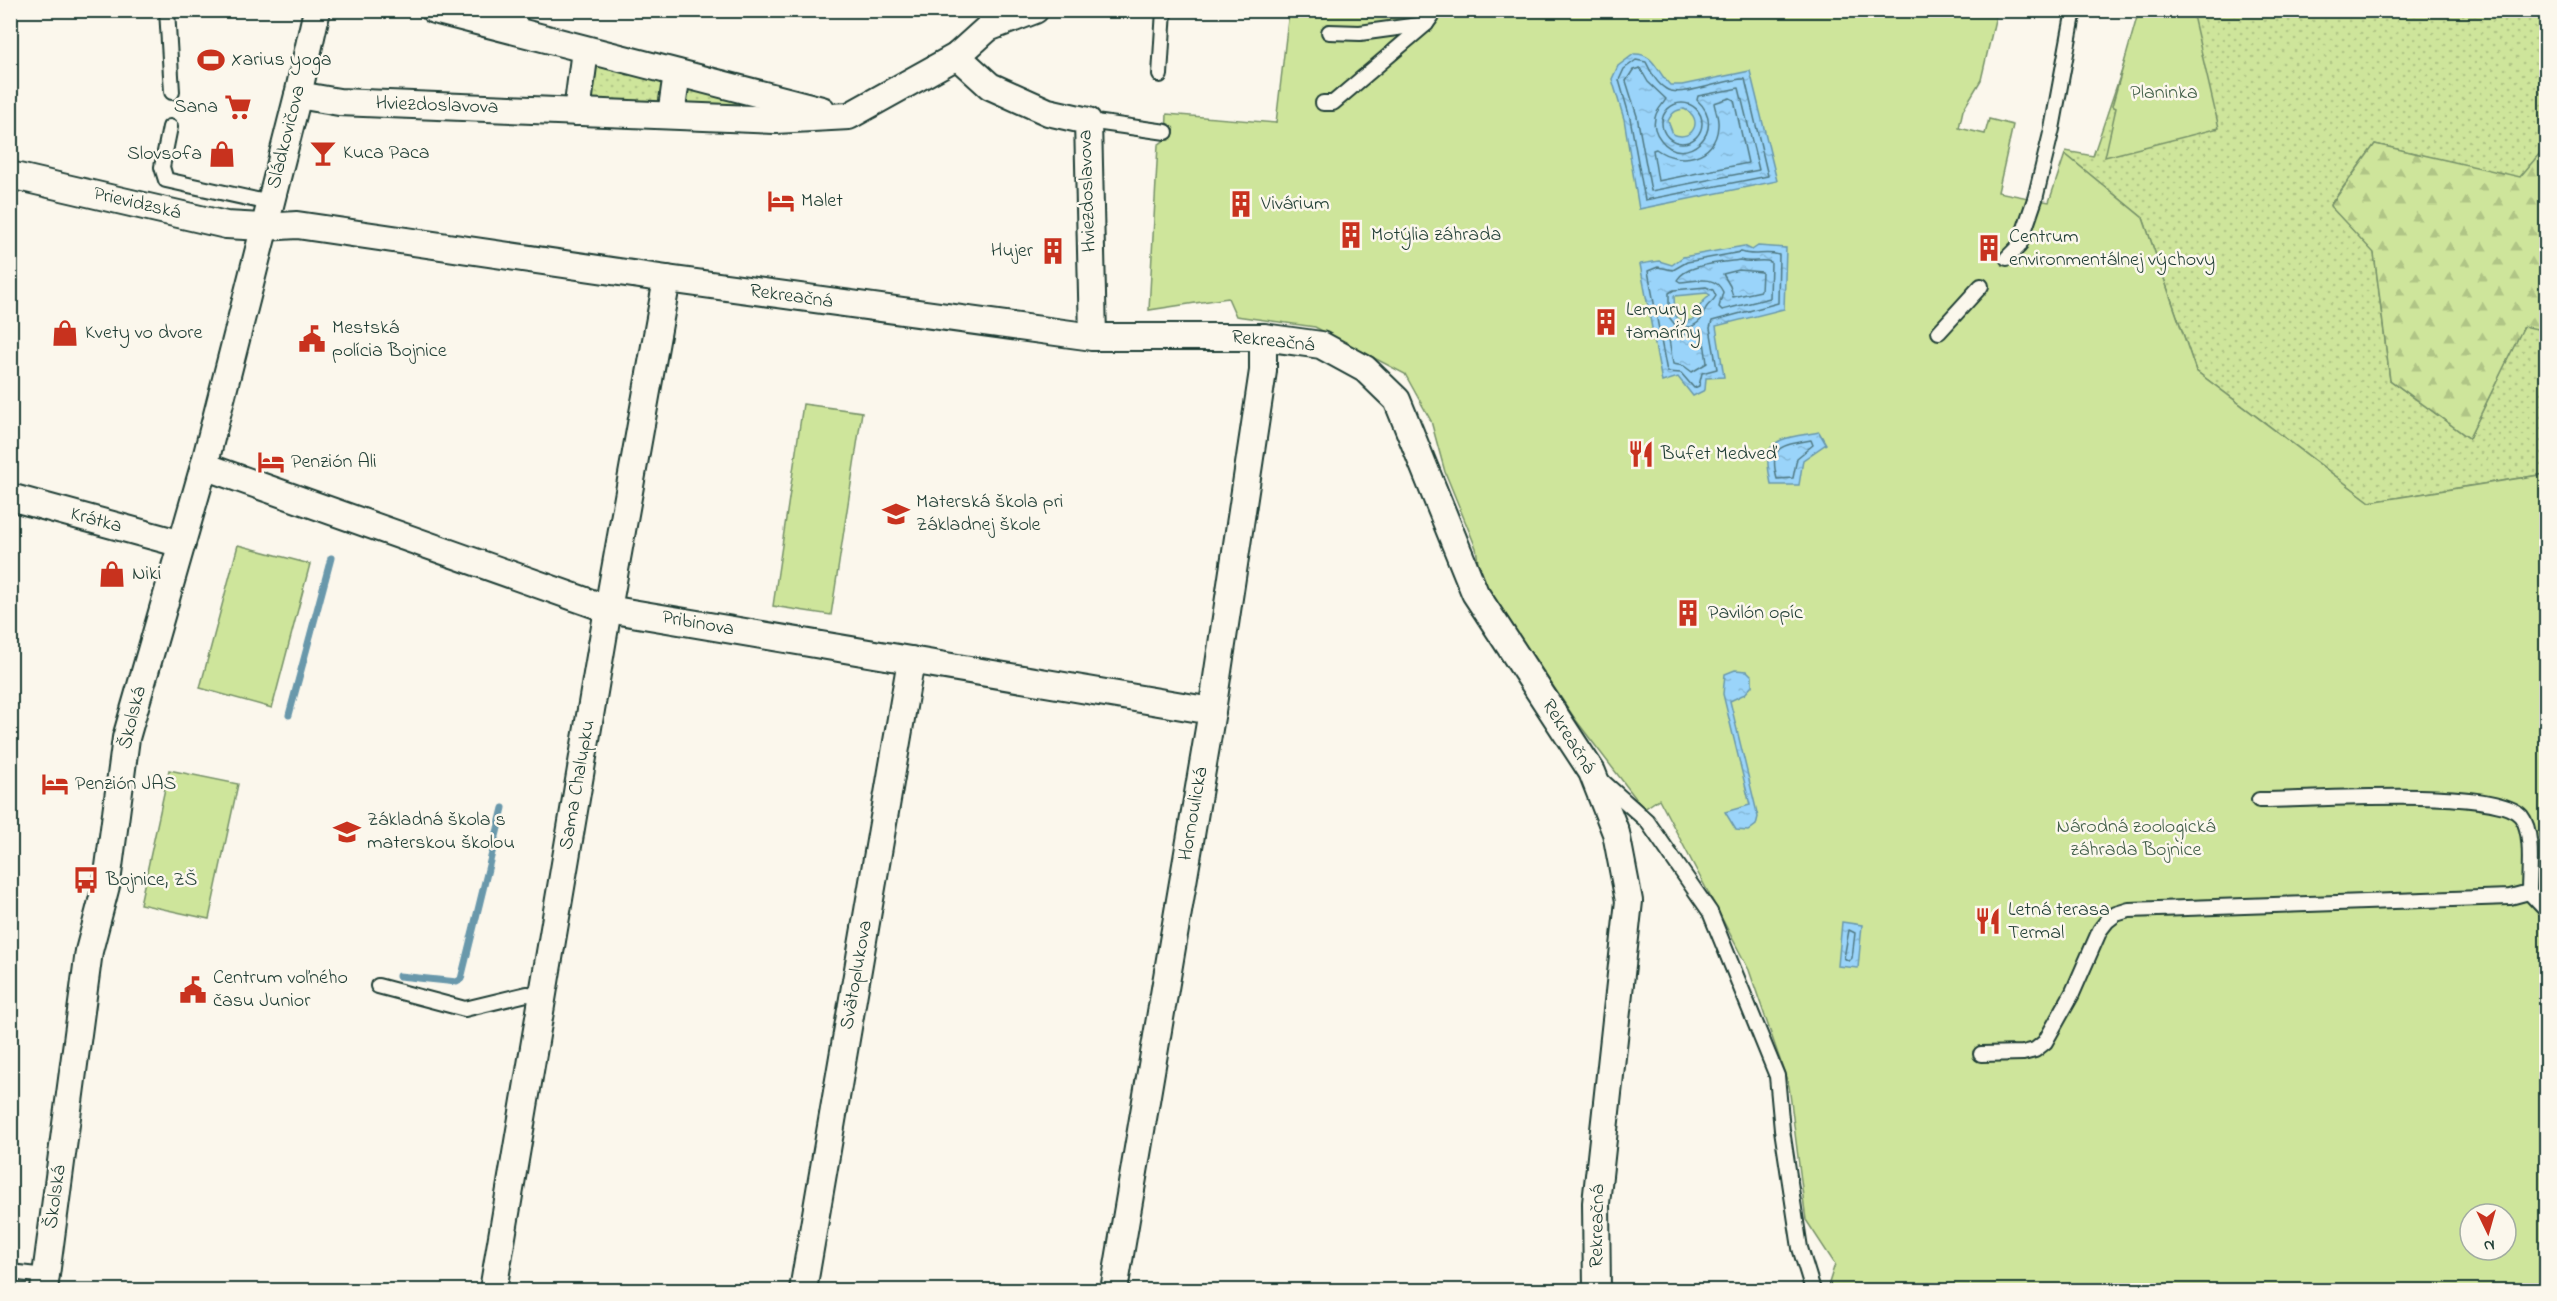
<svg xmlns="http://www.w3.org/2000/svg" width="2557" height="1301" font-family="'Indie Flower',sans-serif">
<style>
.grass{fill:url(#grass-dots);stroke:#769168;stroke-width:1.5}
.forest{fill:url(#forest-firs);stroke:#769168;stroke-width:1.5}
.park{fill:#cee59b;stroke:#769168;stroke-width:1.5;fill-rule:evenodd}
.water{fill:url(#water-ripples);stroke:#6998ab;stroke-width:1.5;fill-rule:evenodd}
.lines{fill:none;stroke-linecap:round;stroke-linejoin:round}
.shore{stroke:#507983;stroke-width:1.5}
.stream{stroke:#6998ab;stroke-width:7}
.service-casing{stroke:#1f3d34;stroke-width:18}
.minor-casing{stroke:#1f3d34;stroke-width:30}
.service{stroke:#fbf7ec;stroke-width:14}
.minor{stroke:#fbf7ec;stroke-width:26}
.labels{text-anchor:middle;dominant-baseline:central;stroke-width:5;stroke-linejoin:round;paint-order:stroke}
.poi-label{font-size:20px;fill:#1f3d34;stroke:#fbf7ec;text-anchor:start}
.park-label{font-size:20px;fill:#425f49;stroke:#fbf7ec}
.street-label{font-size:20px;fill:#1f3d34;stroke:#fbf7ec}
</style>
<defs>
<pattern id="grass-dots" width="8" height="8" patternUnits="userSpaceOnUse" patternTransform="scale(1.5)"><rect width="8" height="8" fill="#cee59b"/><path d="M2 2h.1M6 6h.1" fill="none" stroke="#b0c586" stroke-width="1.8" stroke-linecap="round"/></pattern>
<pattern id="forest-firs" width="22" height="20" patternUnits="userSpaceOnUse" patternTransform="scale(1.5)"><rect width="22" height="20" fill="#cee59b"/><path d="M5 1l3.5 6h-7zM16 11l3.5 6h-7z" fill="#b0c586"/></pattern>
<pattern id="water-ripples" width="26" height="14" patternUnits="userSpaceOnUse" patternTransform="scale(1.5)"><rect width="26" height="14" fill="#9ad4fa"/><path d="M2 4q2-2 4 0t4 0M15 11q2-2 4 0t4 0" fill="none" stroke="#84b7d7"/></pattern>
</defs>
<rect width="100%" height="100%" fill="#fbf7ec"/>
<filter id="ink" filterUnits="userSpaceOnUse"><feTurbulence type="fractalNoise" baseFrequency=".0167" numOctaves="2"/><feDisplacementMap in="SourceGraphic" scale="12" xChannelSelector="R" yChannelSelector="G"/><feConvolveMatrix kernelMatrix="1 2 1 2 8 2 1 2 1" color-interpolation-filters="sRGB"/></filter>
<g filter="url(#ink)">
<g class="grass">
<path d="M2142,11H2546V146L2520,178L2375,144L2330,205L2374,252L2390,380L2469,438L2524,325L2546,331V474L2370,502L2196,371L2143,218L2065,154L2066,151L2093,156Z"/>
<path d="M590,63L663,76L666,104H589Z"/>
<path d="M679,87L766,101L765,111L683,108Z"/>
</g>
<path class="forest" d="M2375,144L2520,177L2546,146V331L2524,326L2469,438L2390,380L2374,253L2330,206Z"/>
<g class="park">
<path d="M2139,10L2192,11L2219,128L2105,157L2116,108L2112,106Z"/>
<path d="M1289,11H1997L1981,80L1963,110L1959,128L1985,134L1989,119L2013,125L1998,192L2049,202L2065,154L2143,218L2196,371L2370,502L2546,474V1290H1833L1829,1283L1835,1264L1806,1220L1789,1086L1749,970L1659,799L1644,809L1575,719L1480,576L1476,548L1445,472L1431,421L1405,374L1315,327L1236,316L1228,298L1149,310L1158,145L1166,139L1167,114L1276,123ZM2470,1214H2506V1250H2470Z"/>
<path d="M803,404L862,412L831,615L773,606Z"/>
<path d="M238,545L310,564L272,708L200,688Z"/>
<path d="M169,770L238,784L209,919L140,904Z"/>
</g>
<g class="water">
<path d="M1634,54C1654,53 1656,71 1670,85H1682L1750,71L1777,181L1639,209L1624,119L1612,79L1618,66ZM1684,109C1705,118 1693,143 1673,134L1668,121C1672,113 1675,110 1684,109Z"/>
<path d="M1744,246L1752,250L1758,246L1786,248L1784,309L1716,326L1724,377L1706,378L1705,390L1693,396L1678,377L1662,382L1640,264L1659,261L1672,265L1683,257ZM1707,293L1710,295C1708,298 1705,299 1703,302C1693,312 1702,322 1680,321L1675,315L1674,296Z"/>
<path d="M1819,432L1826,444L1803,460L1799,485H1771C1770,477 1767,466 1768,457C1769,435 1803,436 1819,432Z"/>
<path d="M1735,670L1747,671L1752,676V686L1745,694L1730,701L1758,817L1756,825L1748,831L1736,830L1725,812L1750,805L1723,694L1725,674Z"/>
<path d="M1842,922L1862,925L1858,968L1838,966Z"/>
</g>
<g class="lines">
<g class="shore">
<path d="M1636,60L1646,62C1651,72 1656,83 1666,89C1682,99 1726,78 1745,79L1768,176L1645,200L1630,118L1619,80L1624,69Z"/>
<path d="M1640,68L1648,82L1666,99C1663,105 1656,110 1655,118C1653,126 1656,134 1661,140C1684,170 1730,130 1697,100L1698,96L1739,88L1759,170L1651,191L1637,116L1626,81L1633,70Z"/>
<path d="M1730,98L1734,100L1748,163L1658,181L1653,150L1656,149C1679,166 1716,159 1718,126C1719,117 1715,110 1714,103Z"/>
<circle cx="1682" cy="123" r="20"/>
<path d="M1741,252C1754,257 1765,251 1779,255L1778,303L1712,321L1710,328L1717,369L1702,373L1699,386L1694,388L1681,373L1667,372L1648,271L1658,267L1673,270L1687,262Z"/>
<path d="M1740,260C1752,264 1761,258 1771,262L1770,298L1722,310L1719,307L1723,292C1715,274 1696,281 1680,282L1677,280C1686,264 1722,263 1740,260Z"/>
<path d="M1739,270L1762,272L1761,291L1733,297L1730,286L1723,274Z"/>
<path d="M1706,287L1713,290L1716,296C1713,302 1709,303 1706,308C1700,319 1705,319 1691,327L1676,326L1669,317V293L1674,290Z"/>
<path d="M1701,331L1703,334L1707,363L1692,372L1684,366L1673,364L1668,333L1690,335Z"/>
<path d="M1811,440L1813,445L1797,458L1793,478L1777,479C1768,444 1783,446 1811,440Z"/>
<path d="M1849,930L1855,933L1852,958L1849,961L1844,958Z"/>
</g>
<g class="stream">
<path d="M289,715L331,558"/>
<path d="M399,976L457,982L461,979L503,808"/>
</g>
<defs>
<g id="service">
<path d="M167,10L172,92"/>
<path d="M516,32L521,10"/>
<path d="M1329,32L1360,33L1426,24"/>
<path d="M1160,75L1164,10"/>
<path d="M1323,103H1333L1426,24L1436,10"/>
<path d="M1088,121L1166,132"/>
<path d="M170,127L162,167L166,180L270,203"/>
<path d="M2007,258L2019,246L2035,199L2052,129L2074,10"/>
<path d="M1939,332L1981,286"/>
<path d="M1601,780L1647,821L1710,912L1777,1076L1782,1130L1800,1248L1813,1290"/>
<path d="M2529,892L2546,910"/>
<path d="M378,986L465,1009L527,994L542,996"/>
<path d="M1981,1054L2023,1053L2035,1050L2045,1042L2072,994L2100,930L2107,921L2116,914L2129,910L2510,897L2529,892C2529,872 2534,832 2521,816C2495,785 2305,801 2259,800"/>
<path d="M10,1272L46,1276"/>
</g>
<g id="minor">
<path d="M434,10L822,110"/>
<path d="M957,56L990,86L1048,112L1088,121L1093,337"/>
<path d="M298,95L339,102L775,120L849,116L957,56L988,28L1035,10"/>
<path d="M577,112L585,50"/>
<path d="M671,115L677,73"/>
<path d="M10,175L226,225L264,227L297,225L667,279L1093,337H1263L1321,345L1365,369L1397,400L1475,593L1592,772L1616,833L1629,901L1596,1203L1597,1290"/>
<path d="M204,466L608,609L1212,711"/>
<path d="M10,497L182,544"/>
<path d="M44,1290L89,951L107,882L126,738L204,466L298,95L317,10"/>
<path d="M493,1290L608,609L667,279"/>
<path d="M803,1290L911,660"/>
<path d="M1114,1290L1212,711L1263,371V337"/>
</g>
</defs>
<use href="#service" class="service-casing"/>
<use href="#minor" class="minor-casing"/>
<use href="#service" class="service"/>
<use href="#minor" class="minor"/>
</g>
</g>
<defs>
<symbol id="stadium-bare" viewBox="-9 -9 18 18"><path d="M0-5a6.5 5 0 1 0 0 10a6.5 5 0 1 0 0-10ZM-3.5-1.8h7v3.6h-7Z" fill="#c8321e" stroke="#fbf7ec" stroke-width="2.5" paint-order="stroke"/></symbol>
<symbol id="supermarket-bare" viewBox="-9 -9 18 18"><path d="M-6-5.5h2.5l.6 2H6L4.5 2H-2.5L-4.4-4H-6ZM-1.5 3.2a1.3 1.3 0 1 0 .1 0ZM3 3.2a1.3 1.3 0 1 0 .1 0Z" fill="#c8321e" stroke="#fbf7ec" stroke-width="2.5" paint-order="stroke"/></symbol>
<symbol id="bar-bare" viewBox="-9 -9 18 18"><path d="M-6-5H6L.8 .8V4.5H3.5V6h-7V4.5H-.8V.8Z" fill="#c8321e" stroke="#fbf7ec" stroke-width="2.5" paint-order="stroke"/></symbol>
<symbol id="shop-bare" viewBox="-9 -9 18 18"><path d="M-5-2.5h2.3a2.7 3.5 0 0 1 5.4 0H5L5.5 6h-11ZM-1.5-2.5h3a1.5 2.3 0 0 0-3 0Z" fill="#c8321e" stroke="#fbf7ec" stroke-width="2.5" paint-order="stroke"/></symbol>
<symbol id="hotel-bare" viewBox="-9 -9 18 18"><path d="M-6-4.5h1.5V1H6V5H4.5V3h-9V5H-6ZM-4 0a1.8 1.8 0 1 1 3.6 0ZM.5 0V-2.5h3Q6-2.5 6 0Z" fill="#c8321e" stroke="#fbf7ec" stroke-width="2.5" paint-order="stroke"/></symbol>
<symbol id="building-bare" viewBox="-9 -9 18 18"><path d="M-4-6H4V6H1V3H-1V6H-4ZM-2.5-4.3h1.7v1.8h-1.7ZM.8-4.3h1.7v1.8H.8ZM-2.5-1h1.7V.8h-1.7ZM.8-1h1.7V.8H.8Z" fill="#c8321e" stroke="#fbf7ec" stroke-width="2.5" paint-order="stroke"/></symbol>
<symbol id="civic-bare" viewBox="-9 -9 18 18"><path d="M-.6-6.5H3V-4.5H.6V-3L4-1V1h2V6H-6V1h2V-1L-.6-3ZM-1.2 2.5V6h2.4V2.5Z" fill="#c8321e" stroke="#fbf7ec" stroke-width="2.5" paint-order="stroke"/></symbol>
<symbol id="restaurant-bare" viewBox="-9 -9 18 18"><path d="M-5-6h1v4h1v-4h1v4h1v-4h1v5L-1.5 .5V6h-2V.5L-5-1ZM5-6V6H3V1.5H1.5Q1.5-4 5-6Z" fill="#c8321e" stroke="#fbf7ec" stroke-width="2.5" paint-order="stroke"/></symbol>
<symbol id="school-bare" viewBox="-9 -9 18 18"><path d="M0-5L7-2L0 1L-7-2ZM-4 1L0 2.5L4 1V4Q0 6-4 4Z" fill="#c8321e" stroke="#fbf7ec" stroke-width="2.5" paint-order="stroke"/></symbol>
<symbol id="bus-bare" viewBox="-9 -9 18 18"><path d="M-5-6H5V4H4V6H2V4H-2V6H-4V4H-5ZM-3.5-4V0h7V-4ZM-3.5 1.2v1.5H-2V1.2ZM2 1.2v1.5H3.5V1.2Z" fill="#c8321e" stroke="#fbf7ec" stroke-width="2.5" paint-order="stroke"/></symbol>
</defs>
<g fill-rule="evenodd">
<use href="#stadium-bare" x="192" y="41" width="38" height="38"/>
<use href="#supermarket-bare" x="219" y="88" width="38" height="38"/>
<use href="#bar-bare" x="304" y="134" width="38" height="38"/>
<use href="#shop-bare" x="203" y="135" width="38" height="38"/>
<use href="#hotel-bare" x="762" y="182" width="38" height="38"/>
<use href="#building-bare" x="1222" y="185" width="38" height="38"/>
<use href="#building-bare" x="1332" y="216" width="38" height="38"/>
<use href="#building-bare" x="1970" y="229" width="38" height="38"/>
<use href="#building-bare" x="1034" y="232" width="38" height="38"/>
<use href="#building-bare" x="1587" y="303" width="38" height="38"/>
<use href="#shop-bare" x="46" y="314" width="38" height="38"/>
<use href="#civic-bare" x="293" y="320" width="38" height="38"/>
<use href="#restaurant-bare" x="1622" y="435" width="38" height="38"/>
<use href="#hotel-bare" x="252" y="443" width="38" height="38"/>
<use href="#school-bare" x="877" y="495" width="38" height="38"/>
<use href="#shop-bare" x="93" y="555" width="38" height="38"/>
<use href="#building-bare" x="1669" y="594" width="38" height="38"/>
<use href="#hotel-bare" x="36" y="765" width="38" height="38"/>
<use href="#school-bare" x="328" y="813" width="38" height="38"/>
<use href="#bus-bare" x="67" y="861" width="38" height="38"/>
<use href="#restaurant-bare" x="1969" y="902" width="38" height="38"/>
<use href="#civic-bare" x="174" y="971" width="38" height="38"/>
</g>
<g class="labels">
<g class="poi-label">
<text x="231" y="60">Xarius yoga</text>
<text x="218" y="107" text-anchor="end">Sana</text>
<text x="343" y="153">Kuca Paca</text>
<text x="202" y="154" text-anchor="end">Slovsofa</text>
<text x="801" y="201">Malet</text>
<text x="1261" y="204">Vivárium</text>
<text x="1371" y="235">Motýlia záhrada</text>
<text x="2009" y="237">Centrum<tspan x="2009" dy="23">environmentálnej výchovy</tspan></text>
<text x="1033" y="251" text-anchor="end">Hujer</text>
<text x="1626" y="310">Lemury a<tspan x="1626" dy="23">tamaríny</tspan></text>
<text x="332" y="328">Mestská<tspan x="332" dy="23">polícia Bojnice</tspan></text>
<text x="85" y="333">Kvety vo dvore</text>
<text x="1661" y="454">Bufet Medveď</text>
<text x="291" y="462">Penzión Ali</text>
<text x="916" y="502">Materská škola pri<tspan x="916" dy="23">Základnej škole</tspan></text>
<text x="132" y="574">Niki</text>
<text x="1708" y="613">Pavilón opíc</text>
<text x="75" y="784">Penzión JAS</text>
<text x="367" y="820">Základná škola s<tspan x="367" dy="23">materskou školou</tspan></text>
<text x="106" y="880">Bojnice, ZŠ</text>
<text x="2008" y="910">Letná terasa<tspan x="2008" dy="23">Termal</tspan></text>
<text x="213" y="978">Centrum voľného<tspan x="213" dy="23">času Junior</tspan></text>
</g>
<g class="park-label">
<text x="2164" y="93">Planinka</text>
<text x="2136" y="827">Národná zoologická<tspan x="2136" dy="23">záhrada Bojnice</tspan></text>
</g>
<g class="street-label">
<text transform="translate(437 106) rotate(2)">Hviezdoslavova</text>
<text transform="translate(287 137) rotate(-76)">Sládkovičova</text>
<text transform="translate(1088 191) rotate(-92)">Hviezdoslavova</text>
<text transform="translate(137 204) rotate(13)">Prievidzská</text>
<text transform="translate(791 297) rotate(8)">Rekreačná</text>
<text transform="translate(1273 342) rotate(6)">Rekreačná</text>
<text transform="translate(96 521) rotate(15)">Krátka</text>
<text transform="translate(698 624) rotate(10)">Pribinova</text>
<text transform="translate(133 718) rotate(-76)">Školská</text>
<text transform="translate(1568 737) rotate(58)">Rekreačná</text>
<text transform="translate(578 785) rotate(-80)">Sama Chalupku</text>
<text transform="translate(1194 814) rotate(-80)">Hornoulická</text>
<text transform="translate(857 975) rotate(-80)">Svätoplukova</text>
<text transform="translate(56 1197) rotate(-82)">Školská</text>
<text transform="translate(1598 1226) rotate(-89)">Rekreačná</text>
</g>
</g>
<rect width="2557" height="1301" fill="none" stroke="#fbf7ec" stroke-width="36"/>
<rect x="18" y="18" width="2521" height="1265" fill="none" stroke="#1f3d34" stroke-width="2" filter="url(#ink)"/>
<g transform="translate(2488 1232) rotate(175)"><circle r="28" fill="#fbf7ec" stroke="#a3ada2" stroke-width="1.5"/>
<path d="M0-4.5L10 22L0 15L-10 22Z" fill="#c8321e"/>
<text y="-9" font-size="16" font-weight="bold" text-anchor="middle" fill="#1f3d34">N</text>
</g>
</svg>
